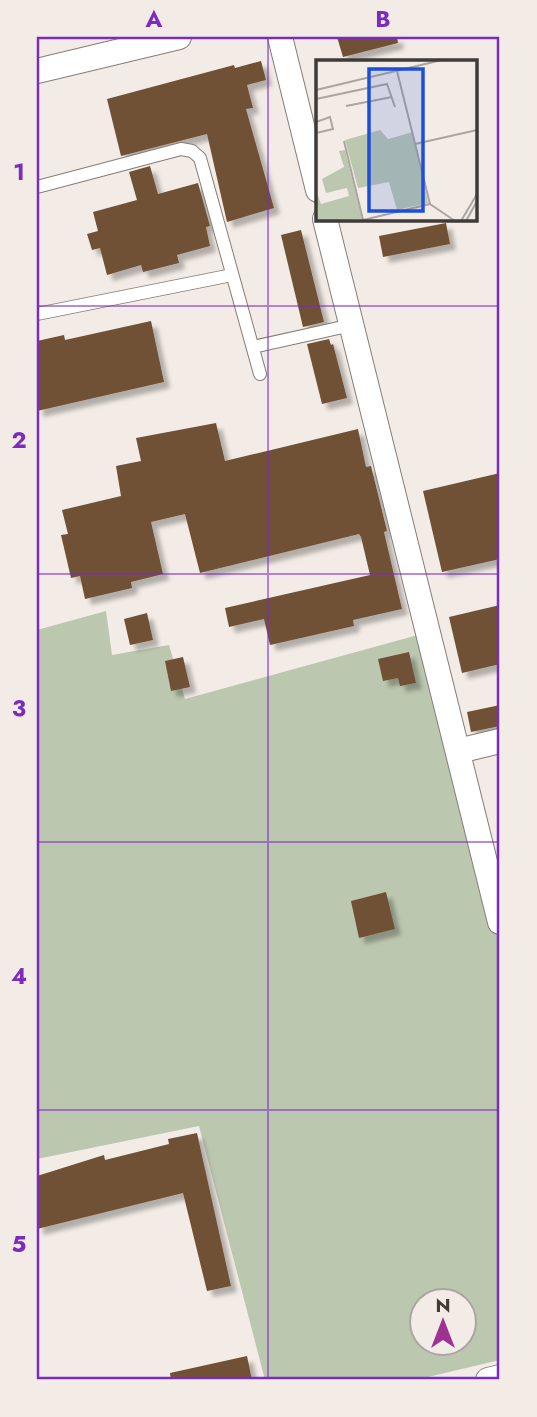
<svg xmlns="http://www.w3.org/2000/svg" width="537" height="1417" font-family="Jost,sans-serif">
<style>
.green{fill:#bcc7af;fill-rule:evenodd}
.building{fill:#6f5136;filter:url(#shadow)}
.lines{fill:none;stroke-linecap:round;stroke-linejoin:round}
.lane-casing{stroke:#847d78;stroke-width:14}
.street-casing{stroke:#847d78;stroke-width:26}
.lane{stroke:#fff;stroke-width:12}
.street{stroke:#fff;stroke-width:24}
.grid{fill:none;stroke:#7b2cbf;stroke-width:2;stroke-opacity:0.55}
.inset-road{fill:none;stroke:#aba5a1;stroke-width:2}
.view{fill:#1d4ed8;fill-opacity:0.15;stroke:#1d4ed8;stroke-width:3.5}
.inset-edge{fill:none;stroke:#3e3b39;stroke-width:3.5}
.neatline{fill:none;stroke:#7b2cbf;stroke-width:2.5}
.grid-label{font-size:23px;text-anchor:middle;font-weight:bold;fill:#7b2cbf}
</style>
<defs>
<filter id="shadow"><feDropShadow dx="6" dy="6" stdDeviation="2" flood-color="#0004"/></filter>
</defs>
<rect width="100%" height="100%" fill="#f3ece6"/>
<path class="green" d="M106,611L112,655L169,645L185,699L436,630L500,951V1360L415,1380H265L199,1126L37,1159V630ZM421,1302H463V1344H421Z"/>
<g class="building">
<path d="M337,37H397L398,43L343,57Z"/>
<path d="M261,61L266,80L247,85L253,108L246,109L274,208L227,222L207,134L121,156L107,99L234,65L235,68Z"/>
<path d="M150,166L158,194L198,183L210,226L206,227L210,246L177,255L179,263L143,272L141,265L107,275L100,248L92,250L87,234L98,231L93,212L137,200L129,172Z"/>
<path d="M446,223L450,244L383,257L379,236Z"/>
<path d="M301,230L324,322L303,327L281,235Z"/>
<path d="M151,321L164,382L37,411V341L64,335L65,340Z"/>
<path d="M329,339L331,345L333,344L347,398L322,404L307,344Z"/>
<path d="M216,423L225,461L358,429L366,467L371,466L387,531L384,532L402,609L353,620L354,626L270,645L264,619L229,627L225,608L370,575L361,537L359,534L200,573L185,514L151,522L163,574L131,582L132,588L85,599L80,576L71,578L61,535L68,534L62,510L121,496L116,466L141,461L136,438Z"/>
<path d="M500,473V559L442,572L423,491Z"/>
<path d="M500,605V664L462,673L449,617Z"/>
<path d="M147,613L153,640L130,645L124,619Z"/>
<path d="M409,652L416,683L400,686L398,678L383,681L378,659Z"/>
<path d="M183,657L190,687L171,691L165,661Z"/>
<path d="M500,705V726L471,732L467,712Z"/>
<path d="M386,892L395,929L359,938L351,901Z"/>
<path d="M197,1133L231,1286L207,1291L183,1193L37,1229V1176L104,1155L105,1160L169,1144L168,1139Z"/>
<path d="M247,1356L252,1380H171L170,1373Z"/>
</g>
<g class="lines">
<defs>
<g id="lane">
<path d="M37,187L181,149L192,151L200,158L260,374"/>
<path d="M37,314L232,275"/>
<path d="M253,347L352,325"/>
</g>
<g id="street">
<path d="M280,37L318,190"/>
<path d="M37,71L179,37"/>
<path d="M325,219L500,922"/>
<path d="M458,751L500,741"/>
<path d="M488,1380L500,1377"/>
</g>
</defs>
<use href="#lane" class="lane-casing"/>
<use href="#street" class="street-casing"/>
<use href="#lane" class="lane"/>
<use href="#street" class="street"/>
</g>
<path class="grid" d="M268,37V1380M37,306H500M37,574H500M37,842H500M37,1110H500"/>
<g transform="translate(316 60)">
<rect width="161" height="161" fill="#f3ece6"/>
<path d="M64,70L72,79L97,72L112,143L81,150L73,122L42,128L29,80ZM29,90L46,159L0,161V130L5,144L33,136L31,128L10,133L6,119L28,107L23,91Z" fill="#bcc7af"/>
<path class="inset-road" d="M81,11L114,144M0,30L126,0M0,39L71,24L79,47M30,46L76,37M0,62L14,57L17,69L0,73M28,81L47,160M99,84L161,70M114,144L139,161M47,160L114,144M145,161L161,134M150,161L161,141"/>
<path class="view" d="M53,9H107V151H53Z"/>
<rect width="161" height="161" class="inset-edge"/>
</g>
<rect width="537" height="1417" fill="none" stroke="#f3ece6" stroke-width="77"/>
<g transform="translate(443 1322)"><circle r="33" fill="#f3ece6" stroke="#aba5a1" stroke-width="2"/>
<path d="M0-5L12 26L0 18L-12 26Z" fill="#9f3190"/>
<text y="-10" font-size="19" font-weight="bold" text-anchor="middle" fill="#3e3b39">N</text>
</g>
<rect x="38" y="38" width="460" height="1340" class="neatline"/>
<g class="grid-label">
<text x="154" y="27">A</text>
<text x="383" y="27">B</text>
<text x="19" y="180">1</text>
<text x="19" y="448">2</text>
<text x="19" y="716">3</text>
<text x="19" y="984">4</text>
<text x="19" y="1252">5</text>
</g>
</svg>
